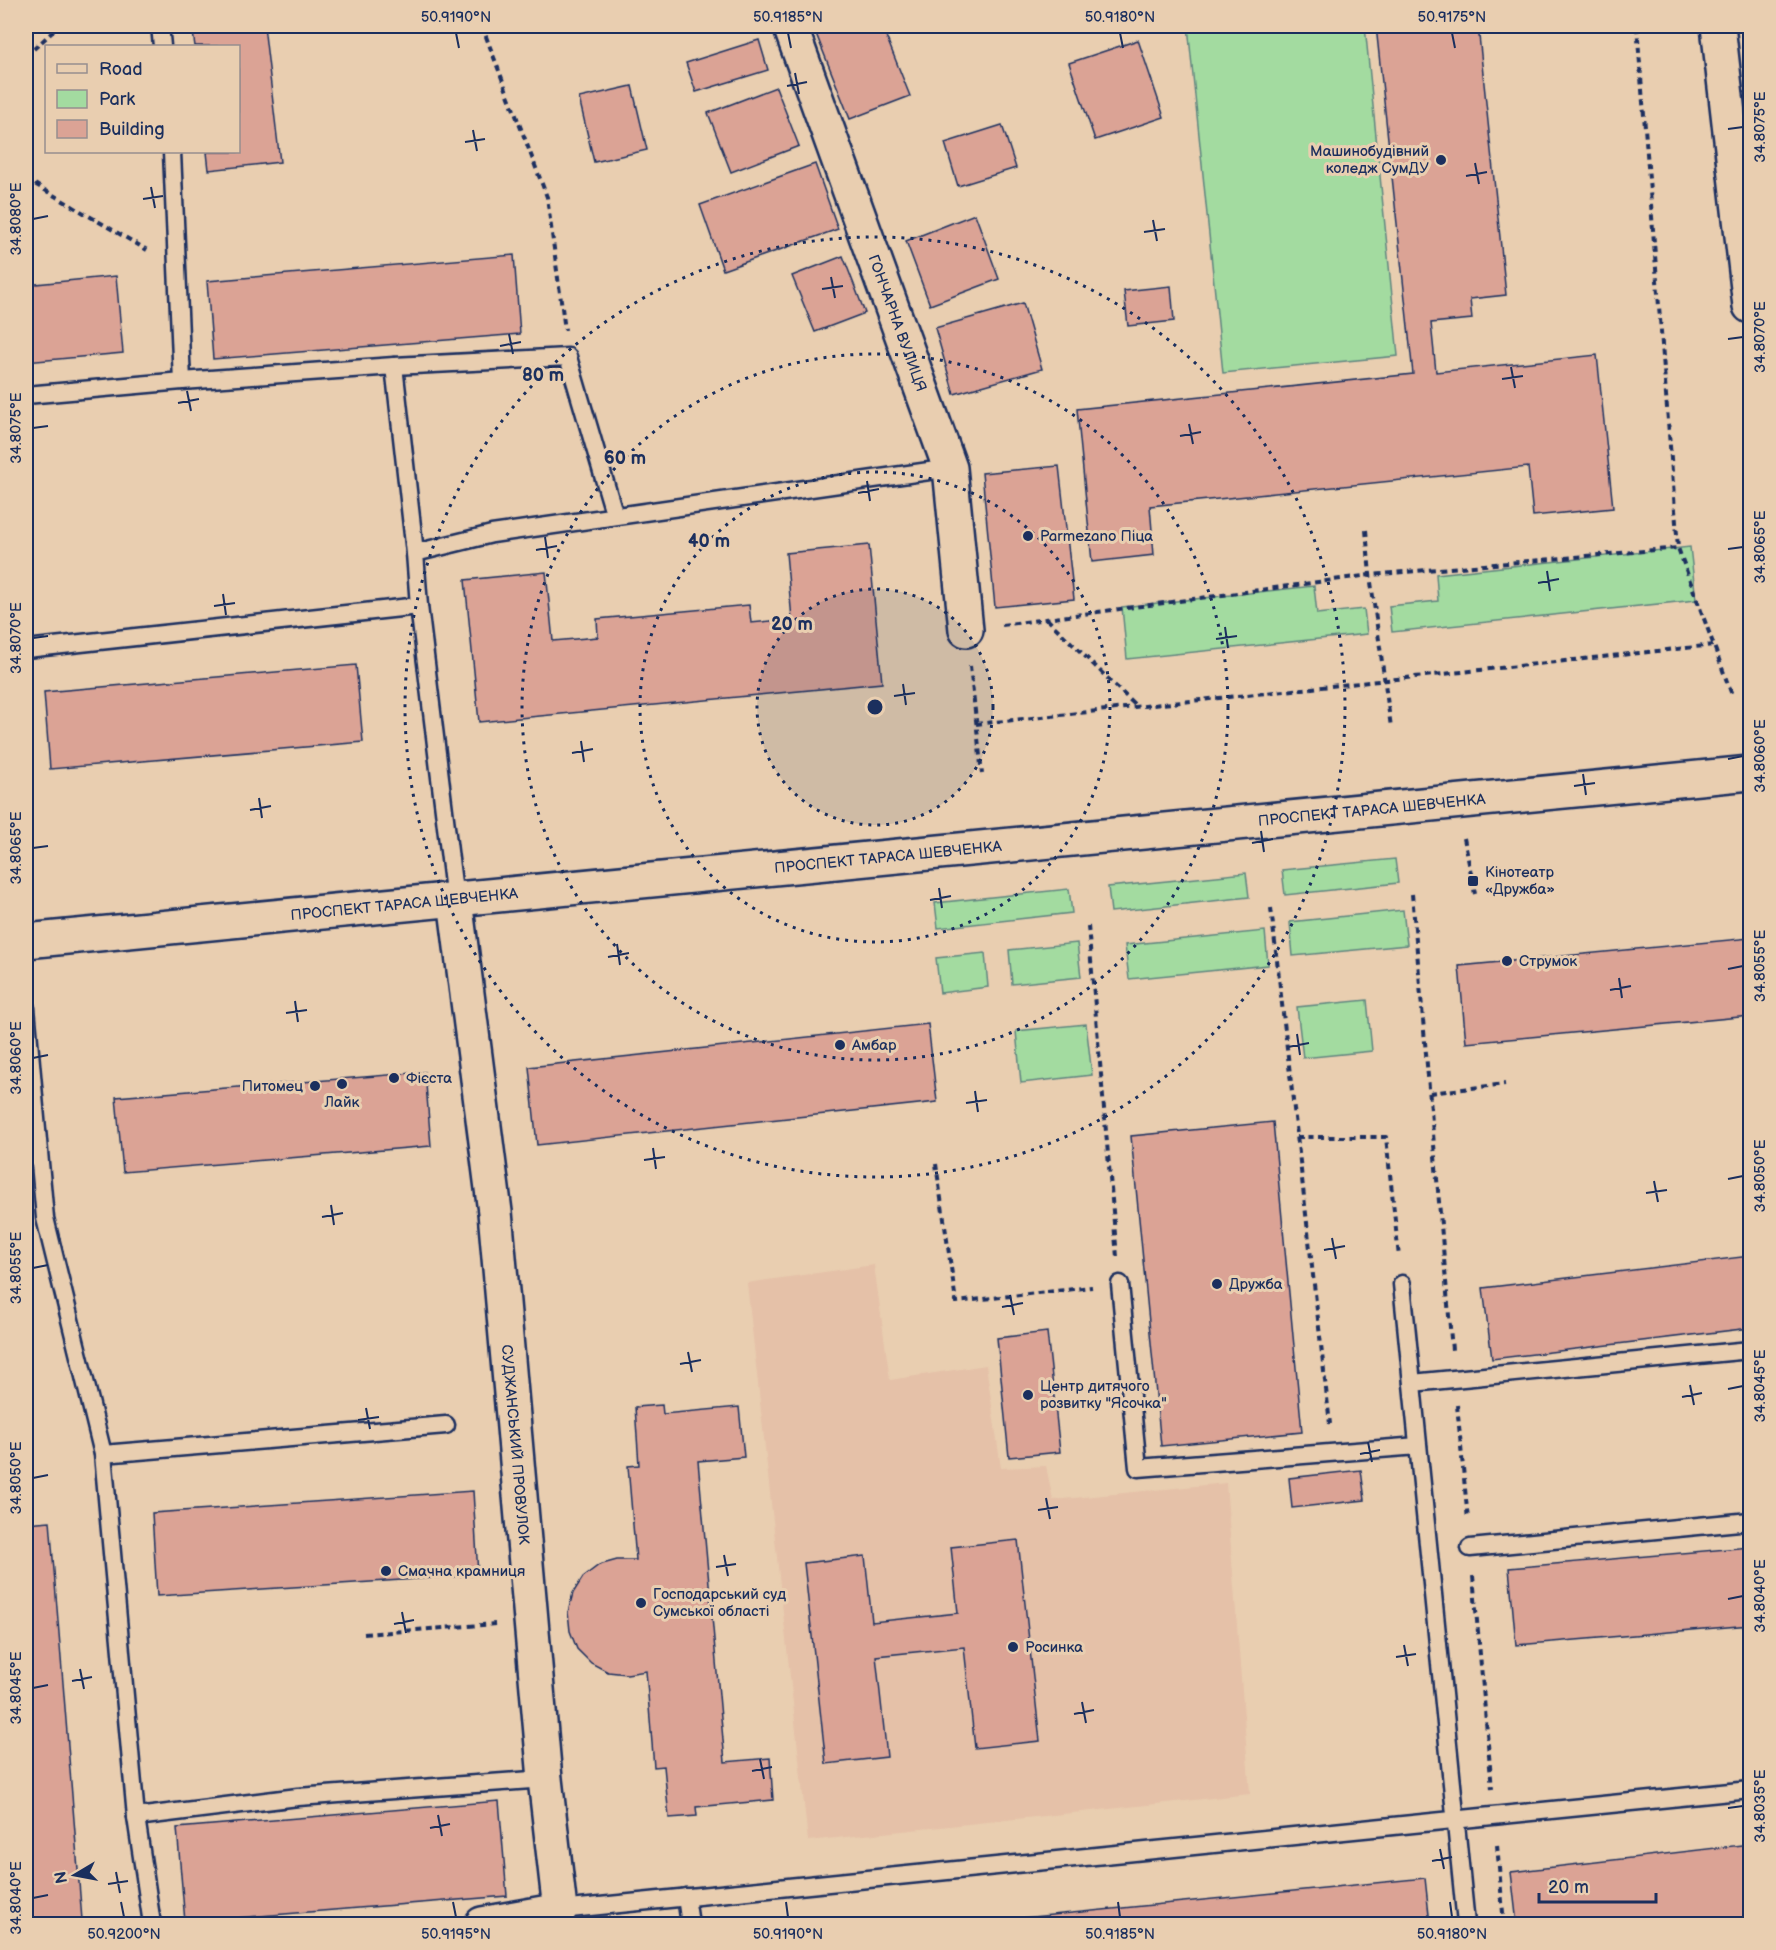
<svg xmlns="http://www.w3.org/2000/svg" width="1776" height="1950" font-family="'Balsamiq Sans',sans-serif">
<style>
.built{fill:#e5c1a8}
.green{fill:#a3dba0;stroke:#5f857f;stroke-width:1.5}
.building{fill:#dba395;stroke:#1b2f5e;stroke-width:1.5}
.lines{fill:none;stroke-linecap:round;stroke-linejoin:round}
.service-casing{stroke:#1b2f5e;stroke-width:21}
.minor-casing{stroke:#1b2f5e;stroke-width:38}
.primary-casing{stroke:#1b2f5e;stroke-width:38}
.path{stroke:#1b2f5e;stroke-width:4;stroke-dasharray:6 4.5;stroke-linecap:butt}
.service{stroke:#e9ceb0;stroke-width:16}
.minor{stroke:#e9ceb0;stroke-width:33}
.primary{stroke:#e9ceb0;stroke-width:33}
.ticks{fill:none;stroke:#1b2f5e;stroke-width:2}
.ring{fill:none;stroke:#1b2f5e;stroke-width:3;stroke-dasharray:3 6}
.poi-dot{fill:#1b2f5e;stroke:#e9ceb0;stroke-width:2}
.labels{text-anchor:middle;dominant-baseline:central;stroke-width:6;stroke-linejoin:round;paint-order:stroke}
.poi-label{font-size:15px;fill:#1b2f5e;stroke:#e9ceb0;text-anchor:start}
.street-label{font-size:15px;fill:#1b2f5e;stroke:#e9ceb0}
.centre{fill:#1b2f5e;stroke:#e9ceb0;stroke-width:3}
.ring-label{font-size:18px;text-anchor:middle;font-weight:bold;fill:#1b2f5e;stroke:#e9ceb0;stroke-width:6;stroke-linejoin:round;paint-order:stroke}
.neatline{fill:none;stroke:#1b2f5e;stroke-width:2}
.ticks-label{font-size:15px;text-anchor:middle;fill:#1b2f5e}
</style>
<rect width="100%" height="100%" fill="#e9ceb0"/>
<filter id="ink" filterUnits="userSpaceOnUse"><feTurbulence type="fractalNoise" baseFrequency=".0167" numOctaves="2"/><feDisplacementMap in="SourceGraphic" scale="12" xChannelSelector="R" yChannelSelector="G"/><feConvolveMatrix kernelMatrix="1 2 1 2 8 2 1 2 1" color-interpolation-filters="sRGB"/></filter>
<g filter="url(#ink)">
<path class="built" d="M874,1265L890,1380L986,1365L1001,1468L1046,1466L1053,1500L1226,1483L1250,1794L808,1841L747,1283Z"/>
<g class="green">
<path d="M1188,26H1365L1398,356L1223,373Z"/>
<path d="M1690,547L1696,600L1392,632L1389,606L1438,601L1436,574Z"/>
<path d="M1314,586L1317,614L1364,609L1367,634L1127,659L1122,607Z"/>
<path d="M1395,859L1398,883L1285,895L1282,870Z"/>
<path d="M1246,873L1249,897L1111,912L1108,887Z"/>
<path d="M1069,889L1072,913L938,928L935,903Z"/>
<path d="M1403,910L1407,945L1293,956L1290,922Z"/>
<path d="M1265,931L1268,965L1129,979L1125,945Z"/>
<path d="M1077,943L1081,977L1012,984L1009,950Z"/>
<path d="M985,953L988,987L940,993L936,958Z"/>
<path d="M1367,1000L1372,1051L1303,1058L1297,1007Z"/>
<path d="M1086,1024L1092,1075L1021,1083L1016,1031Z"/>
</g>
<g class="building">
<path d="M192,26H264L280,162L209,170L207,152H238V46H195Z"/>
<path d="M813,26H882L910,96L850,119Z"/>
<path d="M1376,26H1478L1506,295L1470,299L1472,319L1431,323L1436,372L1597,355L1613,508L1533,516L1528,467L1150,506L1154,555L1092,562L1077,409L1413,374Z"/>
<path d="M759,40L768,70L696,92L686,63Z"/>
<path d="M1138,40L1164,117L1095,140L1069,63Z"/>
<path d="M632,86L647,150L594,162L579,98Z"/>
<path d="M776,87L799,146L731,172L708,113Z"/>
<path d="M1002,125L1016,168L958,186L945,143Z"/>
<path d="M815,164L838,229L723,270L700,205Z"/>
<path d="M975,214L999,279L930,305L906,241Z"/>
<path d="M514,255L520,334L213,359L207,281Z"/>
<path d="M843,256L865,313L815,332L792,276Z"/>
<path d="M116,276L123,353L26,362V285Z"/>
<path d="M1171,286L1174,321L1128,326L1124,291Z"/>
<path d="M1023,303L1042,369L954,394L935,328Z"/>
<path d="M1059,466L1074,599L995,607L982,473Z"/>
<path d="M869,545L882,683L479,722L465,580L546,572L553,641L598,637L597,619L749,605L751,623L792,619L786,553Z"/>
<path d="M356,665L363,742L50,769L44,692Z"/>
<path d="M1750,938V1016L1466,1043L1459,966Z"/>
<path d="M928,1024L937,1102L537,1145L529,1067Z"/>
<path d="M425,1072L431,1146L123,1172L116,1097Z"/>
<path d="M1273,1122L1302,1432L1161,1446L1131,1136Z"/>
<path d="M1750,1256V1328L1492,1359L1483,1288Z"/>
<path d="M1047,1332L1060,1452L1009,1457L997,1338Z"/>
<path d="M662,1405L663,1414L739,1407L744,1457L698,1461L725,1762L770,1758L773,1800L696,1807L697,1816L669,1818L664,1766L654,1767L646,1671L627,1674L608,1672L591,1663L577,1649L570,1631L568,1612L573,1593L583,1577L599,1565L617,1560H636L628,1466L639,1465L635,1407Z"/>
<path d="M1361,1470L1365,1500L1292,1508L1289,1478Z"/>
<path d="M473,1491L478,1575L157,1596L152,1513Z"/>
<path d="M50,1521L82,1920L26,1924V1523Z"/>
<path d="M1018,1540L1040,1741L975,1748L964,1647L876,1656L887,1757L826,1764L804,1563L865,1556L872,1622L958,1613L951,1547Z"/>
<path d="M1750,1547V1625L1516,1645L1509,1568Z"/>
<path d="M499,1801L507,1896L185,1922L177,1828Z"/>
<path d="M1750,1844V1920L1712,1924H1517L1511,1872Z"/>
<path d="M1425,1878L1430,1924H960Z"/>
</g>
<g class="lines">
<defs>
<g id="service">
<path d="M160,26L162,46"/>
<path d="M172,152L182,381"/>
<path d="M394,366L568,357L615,516"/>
<path d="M26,395L182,381L394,366L415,553"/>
<path d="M26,649L419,606"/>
<path d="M455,900L419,606L415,553L492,534L950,468"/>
<path d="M26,1008L45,1218L103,1454L136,1817L152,1924"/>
<path d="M1120,1284L1138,1468L1418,1446"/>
<path d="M1402,1284L1466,1924"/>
<path d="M1412,1383L1750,1350"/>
<path d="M103,1454L446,1425"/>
<path d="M1470,1548L1750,1521"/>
<path d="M136,1817L298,1797L545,1779"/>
<path d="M686,1897L690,1924"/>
<path d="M560,1910L1750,1790"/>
</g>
<g id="minor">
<path id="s1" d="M790,26L950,468L966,630"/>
<path d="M1718,26L1750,306"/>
<path id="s2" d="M455,900L495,1212L545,1779L560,1910L482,1924"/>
</g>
<g id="primary">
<path id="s3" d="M26,941L1750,773"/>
</g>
</defs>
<use href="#service" class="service-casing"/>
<use href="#minor" class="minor-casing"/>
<use href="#primary" class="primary-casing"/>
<g class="path">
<path d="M482,26L547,197L565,330"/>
<path d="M1637,26L1678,548L1732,695"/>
<path d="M26,56L59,26"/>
<path d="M26,179L147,250"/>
<path d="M1366,530L1370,575L1391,727"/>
<path d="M1047,619L1136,706"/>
<path d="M1002,625L1370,575L1678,548"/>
<path d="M970,666L982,774"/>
<path d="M976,724L1714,645"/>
<path d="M1464,838L1475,894"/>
<path d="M1412,894L1452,1350"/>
<path d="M1271,908L1330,1424"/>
<path d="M1088,926L1117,1257"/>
<path d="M1430,1093L1505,1084"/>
<path d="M1297,1137H1386L1399,1257"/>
<path d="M936,1164L956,1302L1092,1287"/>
<path d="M1457,1405L1468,1520"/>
<path d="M1473,1576L1492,1789"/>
<path d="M364,1634L495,1624"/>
<path d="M1497,1845L1504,1924"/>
</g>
<use href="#service" class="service"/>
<use href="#minor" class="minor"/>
<use href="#primary" class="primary"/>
</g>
</g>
<path class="ticks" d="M456,33L459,48M788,33L791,48M1120,33L1123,48M1452,33L1455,48M795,73L799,94M787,86L807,82M1728,129L1743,127M473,130L477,151M465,142L485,139M1475,163L1479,184M1466,176L1487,172M151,187L155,208M143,199L163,196M33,219L48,216M1153,220L1157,241M1144,232L1165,229M831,277L835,298M822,289L843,286M509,334L513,354M1728,339L1743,337M500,346L521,342M1511,367L1515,388M1502,379L1523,376M187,391L191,411M178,403L199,399M1189,424L1193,444M33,428L48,426M1180,436L1201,432M867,481L870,501M858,493L879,489M545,537L548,558M1728,549L1743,547M536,550L557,546M1547,571L1550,591M1538,583L1559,579M223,594L226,615M214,606L235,603M1225,627L1228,648M33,638L48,636M1216,639L1237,636M903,684L906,705M894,696L915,693M581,741L584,762M572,753L593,749M1728,759L1743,756M1583,774L1586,795M1574,786L1595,783M259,798L262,818M250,810L271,806M1261,831L1264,852M1252,843L1273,839M33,848L48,846M939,888L942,908M930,900L951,896M617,944L620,965M608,957L629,953M1728,969L1743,966M1619,978L1622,998M1610,990L1631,986M295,1001L298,1022M286,1013L307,1010M1297,1034L1300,1055M1288,1047L1309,1043M33,1058L48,1055M975,1091L978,1112M966,1103L987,1100M653,1148L656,1169M644,1160L665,1157M1728,1179L1743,1176M1654,1181L1658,1202M1646,1193L1667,1190M331,1205L334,1225M322,1217L343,1213M1332,1238L1336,1259M1324,1250L1345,1246M33,1268L48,1265M1010,1295L1014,1315M1002,1307L1023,1303M688,1352L692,1372M680,1364L701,1360M1690,1385L1694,1405M1728,1389L1743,1386M1682,1397L1702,1393M366,1408L370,1429M358,1420L379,1417M1368,1442L1372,1462M1360,1454L1380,1450M33,1478L48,1475M1046,1498L1050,1519M1038,1510L1058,1507M724,1555L728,1576M716,1567L736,1564M1728,1599L1743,1596M402,1612L406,1633M394,1624L414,1620M1404,1645L1408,1666M1396,1657L1416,1654M80,1669L84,1689M72,1681L92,1677M33,1688L48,1685M1082,1702L1086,1723M1074,1714L1094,1710M760,1759L764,1779M752,1771L772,1767M1728,1808L1743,1806M438,1815L442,1836M430,1828L450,1824M1440,1849L1444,1869M1432,1861L1452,1857M116,1872L120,1893M108,1884L128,1881M33,1898L48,1895M121,1902L124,1917M453,1902L456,1917M786,1902L788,1917M1118,1902L1120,1917M1450,1902L1452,1917"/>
<circle cx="875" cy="707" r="118" fill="#1b2f5e" fill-opacity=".12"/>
<g class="ring">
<circle cx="875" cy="707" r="118"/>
<circle cx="875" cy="707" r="235"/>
<circle cx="875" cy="707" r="353"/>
<circle cx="875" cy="707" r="470"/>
</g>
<g class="poi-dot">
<circle cx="1441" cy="160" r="6"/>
<circle cx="1028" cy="536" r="6"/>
<rect x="1467" y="875" width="12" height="12" rx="3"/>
<circle cx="1507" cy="961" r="6"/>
<circle cx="840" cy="1045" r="6"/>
<circle cx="394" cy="1078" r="6"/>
<circle cx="342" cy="1084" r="6"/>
<circle cx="315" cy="1086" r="6"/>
<circle cx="1217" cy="1284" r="6"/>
<circle cx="1028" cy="1395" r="6"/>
<circle cx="386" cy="1571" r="6"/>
<circle cx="641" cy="1603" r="6"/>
<circle cx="1013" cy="1647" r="6"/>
</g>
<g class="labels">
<g class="poi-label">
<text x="1429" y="151" text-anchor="end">Машинобудівний<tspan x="1429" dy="17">коледж СумДУ</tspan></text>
<text x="1040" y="536">Parmezano Піца</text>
<text x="1485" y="872">Кінотеатр<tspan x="1485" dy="17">«Дружба»</tspan></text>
<text x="1519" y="961">Струмок</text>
<text x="852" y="1045">Амбар</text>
<text x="406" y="1078">Фієста</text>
<text x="303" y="1086" text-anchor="end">Питомец</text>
<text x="342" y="1102" text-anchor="middle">Лайк</text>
<text x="1229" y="1284">Дружба</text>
<text x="1040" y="1386">Центр дитячого<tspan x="1040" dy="17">розвитку "Ясочка"</tspan></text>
<text x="398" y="1571">Смачна крамниця</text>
<text x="653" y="1594">Господарський суд<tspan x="653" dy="17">Сумської області</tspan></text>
<text x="1025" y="1647">Росинка</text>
</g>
<g class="street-label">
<text stroke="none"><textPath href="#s1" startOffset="316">ГОНЧАРНА ВУЛИЦЯ</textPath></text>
<text stroke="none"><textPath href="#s3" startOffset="1352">ПРОСПЕКТ ТАРАСА ШЕВЧЕНКА</textPath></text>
<text stroke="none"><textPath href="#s3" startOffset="866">ПРОСПЕКТ ТАРАСА ШЕВЧЕНКА</textPath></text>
<text stroke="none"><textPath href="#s3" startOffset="380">ПРОСПЕКТ ТАРАСА ШЕВЧЕНКА</textPath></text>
<text stroke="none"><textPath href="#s2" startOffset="548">СУДЖАНСЬКИЙ ПРОВУЛОК</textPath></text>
</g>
</g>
<circle cx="875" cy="707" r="9" class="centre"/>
<g class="ring-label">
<text x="543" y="381">80 m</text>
<text x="625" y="464">60 m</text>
<text x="709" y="547">40 m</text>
<text x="792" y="630">20 m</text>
</g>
<rect width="1776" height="1950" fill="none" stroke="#e9ceb0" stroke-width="66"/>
<rect x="45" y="45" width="195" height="108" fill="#e9ceb0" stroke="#978e8f" stroke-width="1.5"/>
<rect x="57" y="64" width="30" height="9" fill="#e9ceb0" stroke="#978e8f" stroke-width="1.5"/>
<text x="99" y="75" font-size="18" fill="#1b2f5e">Road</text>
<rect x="57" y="90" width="30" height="18" fill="#a3dba0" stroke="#978e8f" stroke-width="1.5"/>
<text x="99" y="105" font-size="18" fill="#1b2f5e">Park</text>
<rect x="57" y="120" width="30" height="18" fill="#dba395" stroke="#978e8f" stroke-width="1.5"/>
<text x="99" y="135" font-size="18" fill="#1b2f5e">Building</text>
<g transform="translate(75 1875) rotate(260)" stroke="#e9ceb0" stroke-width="4.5" paint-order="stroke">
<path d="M0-4.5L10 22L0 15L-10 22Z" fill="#1b2f5e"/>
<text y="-9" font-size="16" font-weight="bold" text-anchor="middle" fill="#1b2f5e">N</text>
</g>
<path d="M1539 1893v9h117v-9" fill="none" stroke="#1b2f5e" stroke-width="3"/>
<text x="1548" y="1893" font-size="18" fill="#1b2f5e" stroke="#e9ceb0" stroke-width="4.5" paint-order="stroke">20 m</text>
<rect x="33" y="33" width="1710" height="1884" class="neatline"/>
<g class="ticks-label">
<text x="456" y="22">50.9190°N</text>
<text x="788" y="22">50.9185°N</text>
<text x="1120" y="22">50.9180°N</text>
<text x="1452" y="22">50.9175°N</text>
<text transform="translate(1760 127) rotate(-90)" y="5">34.8075°E</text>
<text transform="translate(16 219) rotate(-90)" y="5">34.8080°E</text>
<text transform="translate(1760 337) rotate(-90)" y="5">34.8070°E</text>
<text transform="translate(16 428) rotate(-90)" y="5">34.8075°E</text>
<text transform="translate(1760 547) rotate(-90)" y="5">34.8065°E</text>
<text transform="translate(16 638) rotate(-90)" y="5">34.8070°E</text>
<text transform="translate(1760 756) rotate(-90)" y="5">34.8060°E</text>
<text transform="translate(16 848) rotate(-90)" y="5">34.8065°E</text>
<text transform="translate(1760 966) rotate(-90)" y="5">34.8055°E</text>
<text transform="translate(16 1058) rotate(-90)" y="5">34.8060°E</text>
<text transform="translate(1760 1176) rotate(-90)" y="5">34.8050°E</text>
<text transform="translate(16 1268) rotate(-90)" y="5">34.8055°E</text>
<text transform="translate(1760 1386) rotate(-90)" y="5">34.8045°E</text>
<text transform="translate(16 1478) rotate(-90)" y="5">34.8050°E</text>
<text transform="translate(1760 1596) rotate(-90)" y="5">34.8040°E</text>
<text transform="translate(16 1688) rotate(-90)" y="5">34.8045°E</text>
<text transform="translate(1760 1806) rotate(-90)" y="5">34.8035°E</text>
<text transform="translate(16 1898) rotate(-90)" y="5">34.8040°E</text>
<text x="124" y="1939">50.9200°N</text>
<text x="456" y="1939">50.9195°N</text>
<text x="788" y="1939">50.9190°N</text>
<text x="1120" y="1939">50.9185°N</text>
<text x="1452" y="1939">50.9180°N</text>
</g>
</svg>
